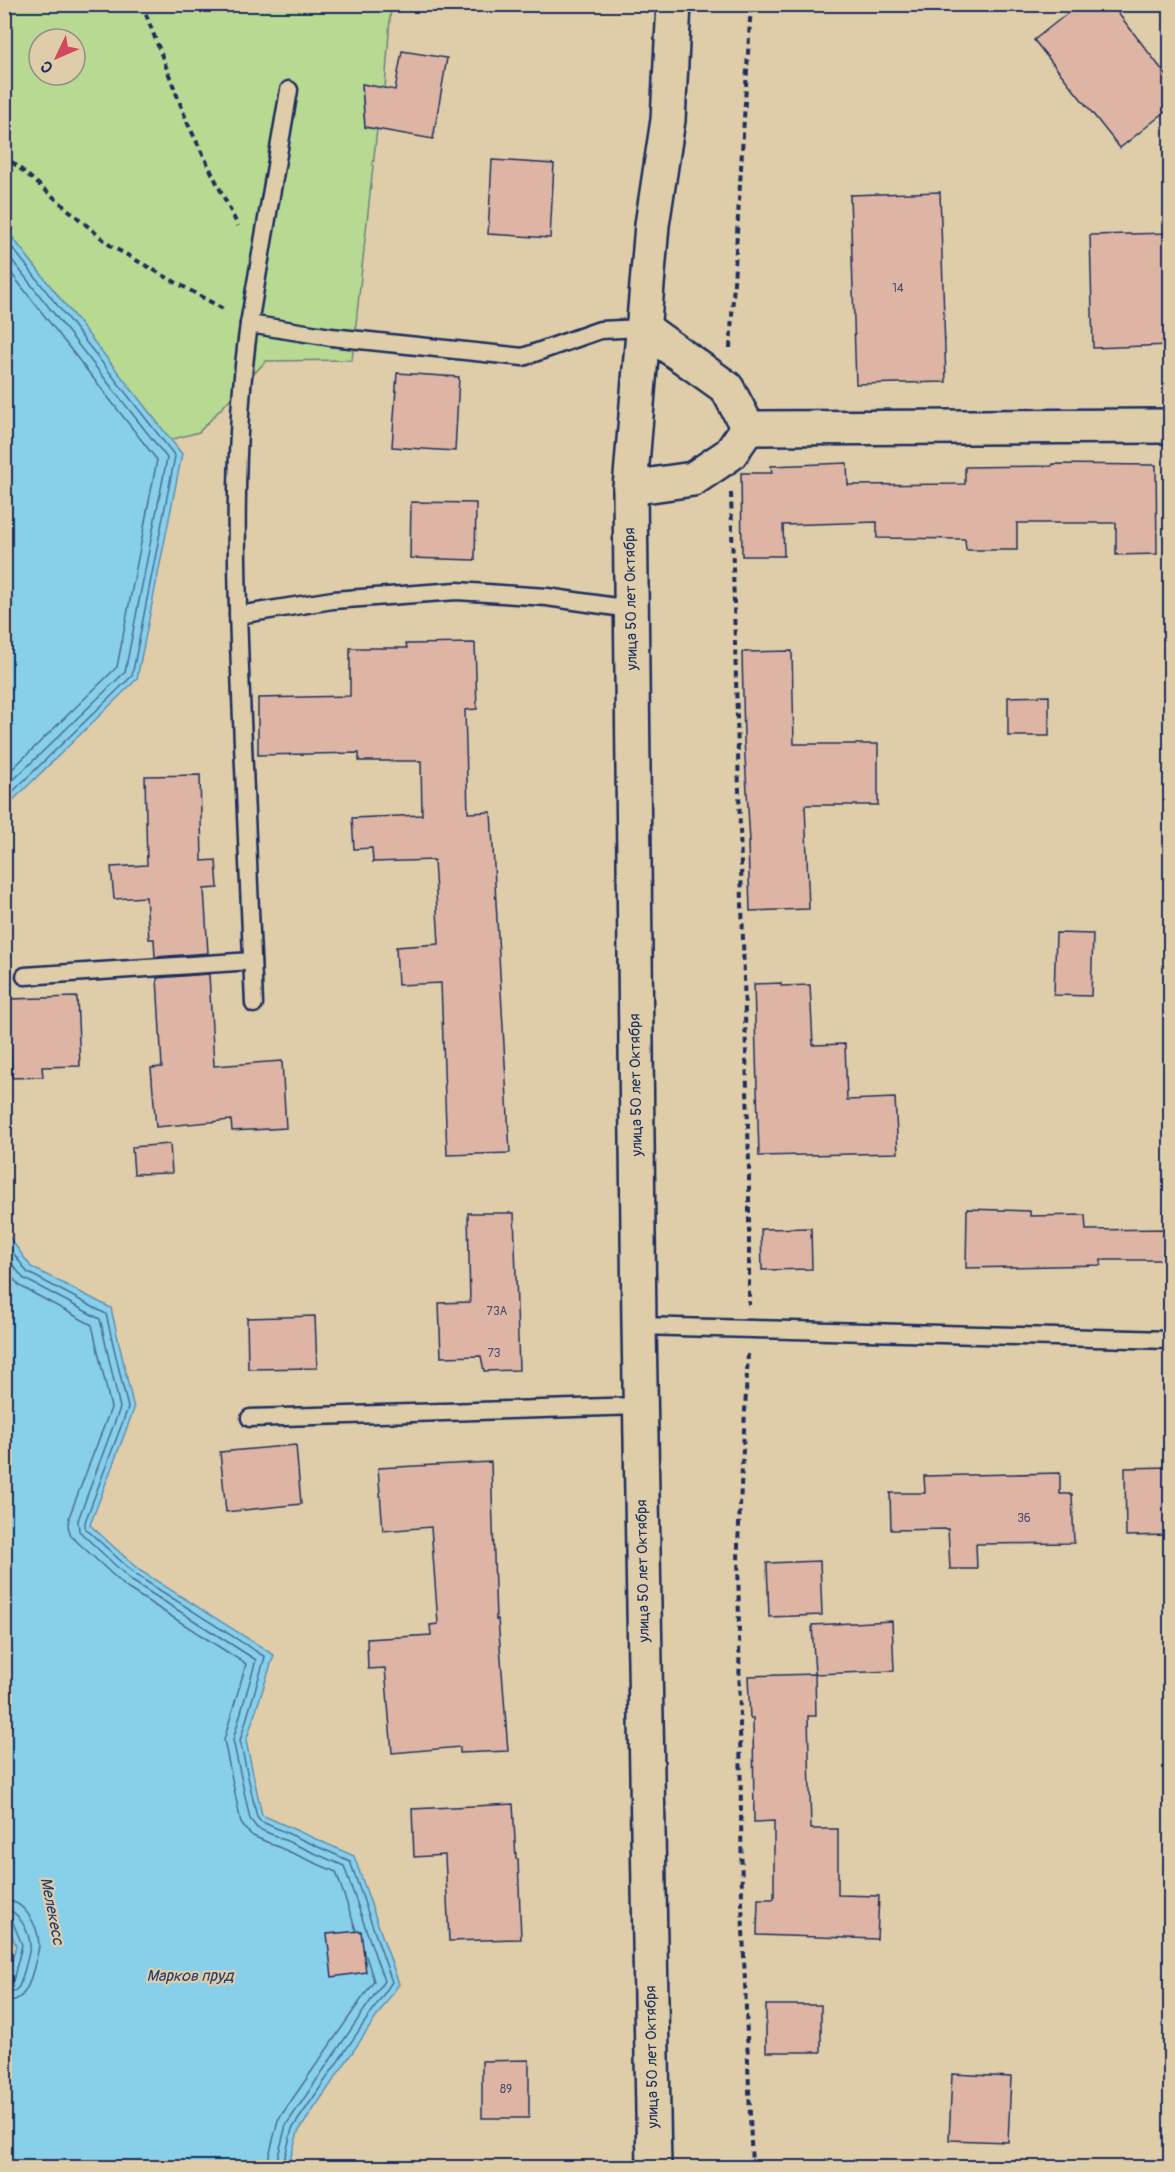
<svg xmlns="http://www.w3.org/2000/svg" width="1175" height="2172" font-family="Pangolin,sans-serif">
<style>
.green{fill:#b7d992;stroke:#698478;stroke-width:1.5;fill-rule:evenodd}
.water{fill:#88cfea;stroke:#5c8fb2;stroke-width:1.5}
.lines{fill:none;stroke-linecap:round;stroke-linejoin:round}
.shore{stroke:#476f96;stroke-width:1.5}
.building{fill:#deb5a4;stroke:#1b2f5e;stroke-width:1.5}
.lane-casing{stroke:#1b2f5e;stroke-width:21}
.street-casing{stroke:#1b2f5e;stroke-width:38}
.secondary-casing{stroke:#1b2f5e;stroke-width:38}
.path{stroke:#1b2f5e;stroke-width:4;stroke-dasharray:6 4.5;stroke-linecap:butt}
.lane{stroke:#dfcdaa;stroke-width:16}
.street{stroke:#dfcdaa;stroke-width:33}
.secondary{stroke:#dfcdaa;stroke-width:33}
.labels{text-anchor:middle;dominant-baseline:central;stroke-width:4.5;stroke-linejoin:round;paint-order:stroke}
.number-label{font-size:12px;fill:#4c5070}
.street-label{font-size:15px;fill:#1b2f5e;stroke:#dfcdaa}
.water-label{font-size:16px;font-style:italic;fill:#263f6c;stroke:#dfcdaa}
</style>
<rect width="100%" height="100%" fill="#dfcdaa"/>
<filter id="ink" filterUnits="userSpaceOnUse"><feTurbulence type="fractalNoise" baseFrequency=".0167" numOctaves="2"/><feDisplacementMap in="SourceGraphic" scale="12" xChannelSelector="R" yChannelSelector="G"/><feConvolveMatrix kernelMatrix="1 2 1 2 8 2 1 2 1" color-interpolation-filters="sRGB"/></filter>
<g filter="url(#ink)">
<path class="green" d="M5,5H391L385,88L362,87L365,127L377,129L352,360L266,361L199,432L170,440L5,228ZM39,39H75V75H39Z"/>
<g class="water">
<path d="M5,228L182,454L137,679L5,808Z"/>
<path d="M4,1230L31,1267L111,1308L134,1409L90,1525L139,1570L274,1655L246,1741L262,1815L354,1856L399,1984L298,2132L288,2167H5V1990L16,1945L4,1916Z"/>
</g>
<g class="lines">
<g class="shore">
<path d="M4,237L175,456L132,676L4,800"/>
<path d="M4,250L167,458L125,672L4,789"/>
<path d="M4,264L157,460L117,667L4,777"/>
<path d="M4,1240L27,1272L106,1314L128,1408L85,1522V1528L136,1575L265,1657L240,1741L257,1817L260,1821L350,1861L392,1982L292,2129L282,2168"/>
<path d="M4,1253L23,1278L100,1319L120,1408L78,1520L79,1531L132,1581L256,1660L233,1740L250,1819L257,1828L344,1866L384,1981L286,2125L275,2168"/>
<path d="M4,1269L20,1286L92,1325L111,1408L69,1517L68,1526L71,1536L127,1588L246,1664L224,1740L241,1823L246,1830L253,1836L336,1872L356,1930"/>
<path d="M4,1900C24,1900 38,1925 39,1944C39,1951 36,1959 34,1967C29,1984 26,2002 4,2002"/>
<path d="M4,1909C18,1909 30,1933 30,1946C29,1954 22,1982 18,1988C14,1992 10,1993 4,1993"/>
<path d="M4,1916L12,1920L22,1945L13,1981L9,1985L4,1986"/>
<path d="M266,2168L278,2120L374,1981L366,1956"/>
</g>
</g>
<g class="building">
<path d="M1079,4H1111L1170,80V108L1120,148L1034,40Z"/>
<path d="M402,51L447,58L433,139L365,127L362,84L395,90Z"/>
<path d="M492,160L554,164L550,238L488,234Z"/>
<path d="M940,192L946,382L856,384L850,195Z"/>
<path d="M1170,233V345L1093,348L1090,235Z"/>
<path d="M397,373L459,377L455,451L392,447Z"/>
<path d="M847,463L848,485L965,484V467L1052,466V464L1156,465L1157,554L1116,555V523H1017V550H966L965,539L877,538V522L783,525L784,556H742L741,473H772L771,466Z"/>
<path d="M411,502L476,503L475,560L410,558Z"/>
<path d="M475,643L477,709L465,710L468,813L491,812L510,1153L447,1155L441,983L398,985L396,947L439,944L434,860L373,862L372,848L354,849L352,818L422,815L421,761H359V753L258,755V698L350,696V648H407L406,644Z"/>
<path d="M792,651L794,744H878V805H805L809,909L750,911L748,842H750L744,740L742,652Z"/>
<path d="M1049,696V736H1008V697Z"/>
<path d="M200,775L202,861L216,860L218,888L204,889L208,953L155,957L154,939H149L146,897L114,899L111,867L147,865L145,776Z"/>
<path d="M1056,933L1093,934L1091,996L1054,995Z"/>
<path d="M209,974L214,1066L282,1061L286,1128L232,1131L231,1120L156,1127L151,1068L162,1067L157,978Z"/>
<path d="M781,983V986L810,985L813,1045L845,1044L847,1100L895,1098L898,1153L759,1156L754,984Z"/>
<path d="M77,997L80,1066L42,1067L43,1077L12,1078L9,999Z"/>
<path d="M170,1144L172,1173L134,1174L132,1147Z"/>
<path d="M967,1209L1030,1211V1216L1085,1215L1086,1230L1170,1229V1260H1101V1265L966,1268Z"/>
<path d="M468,1213H514L519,1370L484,1371L481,1356L441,1357L439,1303L470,1302Z"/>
<path d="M811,1228L812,1269L762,1270L761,1229Z"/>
<path d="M315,1316L317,1368L248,1369L247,1318Z"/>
<path d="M296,1445L301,1504L226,1512L220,1452Z"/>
<path d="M491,1462L496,1620L498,1619L508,1751L460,1753V1747L392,1753L385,1668L368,1669L367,1639L431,1635L430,1625L438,1624L431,1527L383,1531L378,1468Z"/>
<path d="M1170,1467V1535L1126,1536L1125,1468Z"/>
<path d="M1060,1473V1494H1072L1074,1543L976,1544L977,1569H950L948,1529L891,1530L890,1493H925L924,1476Z"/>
<path d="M820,1561L822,1615L769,1617L767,1563Z"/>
<path d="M892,1621L894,1671L815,1674L812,1625Z"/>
<path d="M815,1674L816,1716H808L811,1829H838V1895L879,1896L877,1939L757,1935L758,1899H774V1821L754,1822L753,1718H750L748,1676Z"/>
<path d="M513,1804L516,1859H518L521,1939L449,1941L445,1855L414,1857L412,1809Z"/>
<path d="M361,1931L366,1972L332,1977L327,1934Z"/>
<rect x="766" y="2005" width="55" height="47"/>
<path d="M529,2060V2118H482V2061Z"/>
<path d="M952,2074L1011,2077L1008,2142L949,2140Z"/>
</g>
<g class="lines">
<defs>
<g id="lane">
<path d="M249,324L289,90"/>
<path d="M238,615L333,600L457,591L547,597L630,609"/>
<path d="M25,976L252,961"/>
<path d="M254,1004C250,901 245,799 241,696C236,572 232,446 249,324L331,337L523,357L600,330L643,328"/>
<path d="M639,1326L1170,1340"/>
<path d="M250,1418L640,1406"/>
</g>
<g id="street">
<path d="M643,328L727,388L748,428"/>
<path d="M630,488L693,479L730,454L748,428L1170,426"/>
</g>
<path id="secondary" d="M654,2168L639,1326L630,488L652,225L668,120L674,4"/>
</defs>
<use href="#lane" class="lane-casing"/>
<use href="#street" class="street-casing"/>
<use href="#secondary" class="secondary-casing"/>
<g class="path">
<path d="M142,4L188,124L238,226"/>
<path d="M4,155L111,246L225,310"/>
<path d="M730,348L751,4"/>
<path d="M731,493L749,1164V1305"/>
<path d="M748,1354L738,1544L742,1903L752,2168"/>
</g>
<use href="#lane" class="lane"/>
<use href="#street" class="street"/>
<use href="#secondary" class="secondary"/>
</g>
</g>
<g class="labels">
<g class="number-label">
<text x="898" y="288">14</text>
<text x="497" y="1311">73А</text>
<text x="494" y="1353">73</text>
<text x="1024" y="1518">36</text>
<text x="506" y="2089">89</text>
</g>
<g class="street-label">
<text transform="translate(631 599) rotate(-91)">улица 50 лет Октября</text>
<text transform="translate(636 1085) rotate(-91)">улица 50 лет Октября</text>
<text transform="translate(643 1571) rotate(-91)">улица 50 лет Октября</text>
<text transform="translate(652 2057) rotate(-91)">улица 50 лет Октября</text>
</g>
<g class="water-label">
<text transform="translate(52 1911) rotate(79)">Мелекесс</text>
<text x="190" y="1976">Марков пруд</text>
</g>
</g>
<rect width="1175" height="2172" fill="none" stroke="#dfcdaa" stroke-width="24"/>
<rect x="12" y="12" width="1151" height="2148" fill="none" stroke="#1b2f5e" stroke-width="2" filter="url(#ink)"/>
<g transform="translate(57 57) rotate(226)"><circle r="28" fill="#dfcdaa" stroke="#918e8c" stroke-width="1.5"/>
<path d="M0-4.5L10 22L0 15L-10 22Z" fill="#d1495b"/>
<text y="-9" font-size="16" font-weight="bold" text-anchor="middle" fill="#1b2f5e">С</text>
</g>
</svg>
